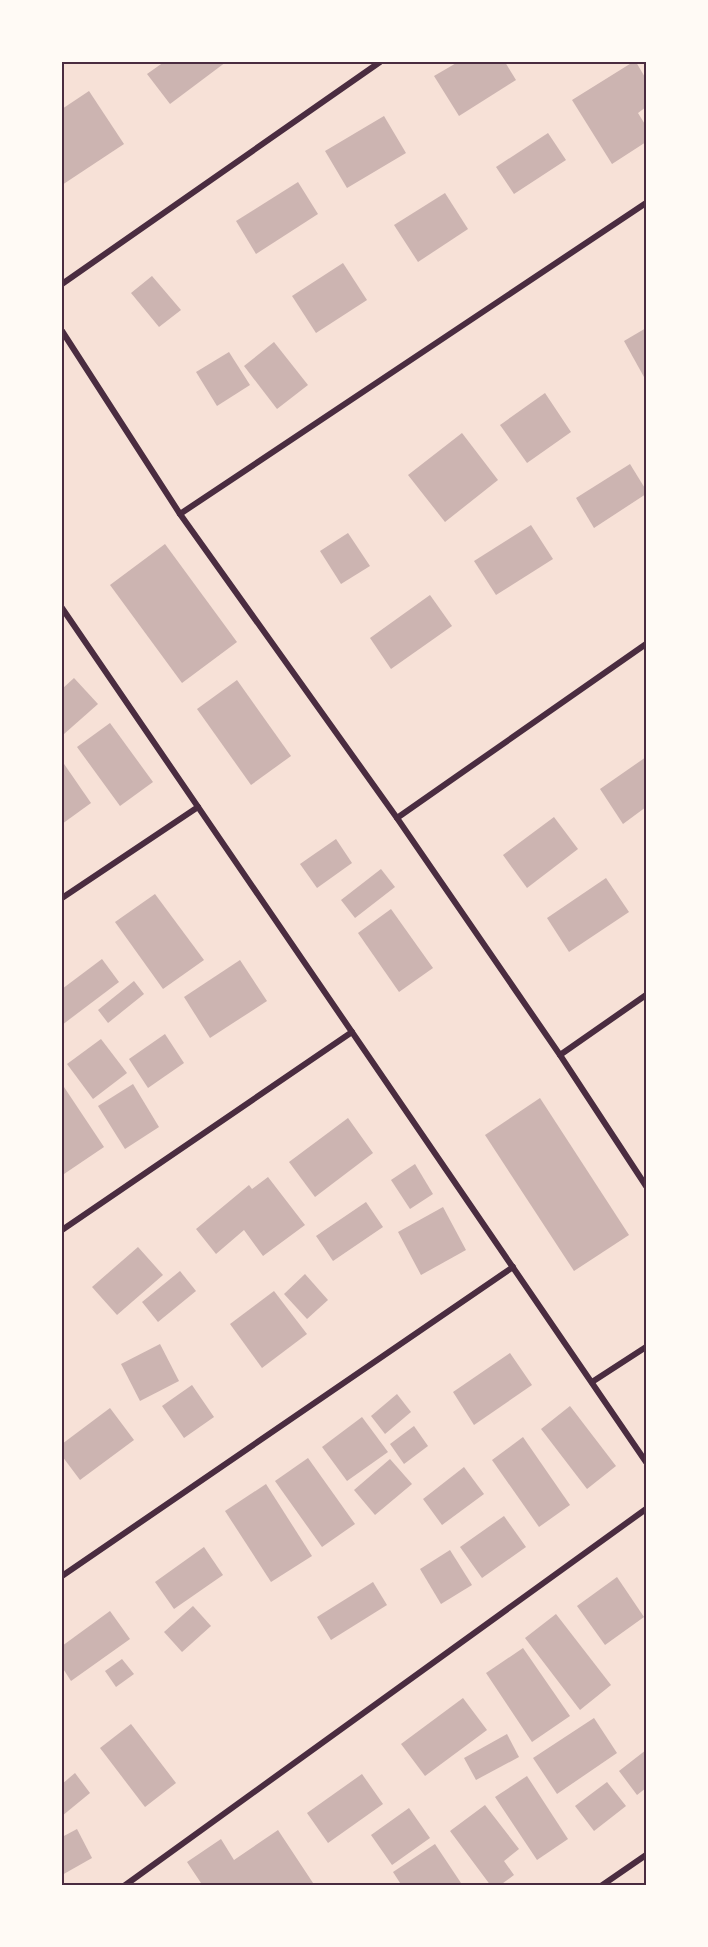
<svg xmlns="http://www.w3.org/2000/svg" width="708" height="1947" font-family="Lato,sans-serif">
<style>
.building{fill:#ccb4b1}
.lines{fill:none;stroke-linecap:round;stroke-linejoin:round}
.minor{stroke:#4a2c40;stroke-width:6}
.neatline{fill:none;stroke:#4a2c40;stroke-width:2}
</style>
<rect width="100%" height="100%" fill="#f7e1d7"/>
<g class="building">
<path d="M164,62H226L170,104L147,74Z"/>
<path d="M458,62H505L516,80L459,116L434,76Z"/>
<path d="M633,62H636L646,79V107L638,113L646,126V142L612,164L572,100Z"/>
<path d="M89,91L124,144L62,185V109Z"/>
<path d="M384,116L406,153L347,188L325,151Z"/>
<path d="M548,133L566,160L514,194L496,167Z"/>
<path d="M298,182L318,214L256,254L236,221Z"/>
<path d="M445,193L468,229L418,262L394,225Z"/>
<path d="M343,263L367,300L316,333L292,296Z"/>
<path d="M152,276L181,310L159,327L131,293Z"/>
<path d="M646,328V375L644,377L624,341Z"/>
<path d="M274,342L308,385L277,409L244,366Z"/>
<path d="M229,352L250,385L217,406L196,372Z"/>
<path d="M545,393L571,432L527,463L500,425Z"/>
<path d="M462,433L498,480L445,522L408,475Z"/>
<path d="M630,464L646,490V494L594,528L576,498Z"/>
<path d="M531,525L553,559L496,595L474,561Z"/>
<path d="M348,533L370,566L341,584L320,551Z"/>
<path d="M165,544L237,642L182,683L110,585Z"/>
<path d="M430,595L452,626L391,669L370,638Z"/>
<path d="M74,678L98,704L64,734L62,730V689Z"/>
<path d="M237,680L291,756L251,785L197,709Z"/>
<path d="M110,723L153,782L120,806L77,747Z"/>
<path d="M646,757V807L623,824L600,789Z"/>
<path d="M62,761L91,803L62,824Z"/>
<path d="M554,817L578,849L527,888L503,855Z"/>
<path d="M336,839L352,863L317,888L300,864Z"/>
<path d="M381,869L395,887L355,918L341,900Z"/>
<path d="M606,878L629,912L569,952L547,918Z"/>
<path d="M155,894L204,960L163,989L115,922Z"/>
<path d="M391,909L433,968L399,992L358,933Z"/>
<path d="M102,959L119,982L62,1025V989Z"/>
<path d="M240,960L267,1001L210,1038L184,997Z"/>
<path d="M134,981L144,994L108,1023L98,1010Z"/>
<path d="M165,1034L184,1063L148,1088L129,1059Z"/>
<path d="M101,1039L127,1073L93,1099L67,1064Z"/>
<path d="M62,1084L104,1147L64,1174L62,1171Z"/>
<path d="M133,1084L159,1127L125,1149L98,1106Z"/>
<path d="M540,1098L629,1235L574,1271L485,1135Z"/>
<path d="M348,1118L373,1153L315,1197L289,1162Z"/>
<path d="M415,1164L433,1194L410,1209L391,1180Z"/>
<path d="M268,1177L305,1225L263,1256L244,1230L216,1254L196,1229L249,1185L252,1189Z"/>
<path d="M366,1202L383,1227L333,1261L316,1236Z"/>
<path d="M443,1207L466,1250L421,1275L398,1232Z"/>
<path d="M138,1247L163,1275L117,1315L92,1287Z"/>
<path d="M180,1271L196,1291L158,1322L142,1302Z"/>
<path d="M305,1274L328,1300L307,1319L284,1294Z"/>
<path d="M274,1291L307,1334L262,1368L230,1324Z"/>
<path d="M160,1344L179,1381L140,1401L121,1364Z"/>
<path d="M510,1353L532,1385L474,1425L453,1392Z"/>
<path d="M192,1385L214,1417L184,1438L162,1406Z"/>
<path d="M397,1394L411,1412L385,1434L371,1416Z"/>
<path d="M570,1406L616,1466L587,1489L541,1429Z"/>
<path d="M110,1408L134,1440L80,1480L62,1456V1444Z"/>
<path d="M362,1417L388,1452L347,1481L322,1447Z"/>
<path d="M414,1426L428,1446L404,1464L390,1444Z"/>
<path d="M523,1437L570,1505L539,1527L492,1460Z"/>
<path d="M308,1458L355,1524L322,1547L275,1481Z"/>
<path d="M390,1459L412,1484L375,1515L354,1490Z"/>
<path d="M464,1467L484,1494L442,1525L423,1499Z"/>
<path d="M266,1484L312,1556L271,1582L225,1511Z"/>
<path d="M504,1516L526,1547L482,1578L460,1547Z"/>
<path d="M204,1547L223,1575L174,1609L155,1582Z"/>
<path d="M450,1550L472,1585L441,1604L420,1569Z"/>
<path d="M617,1577L644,1617L605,1645L577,1606Z"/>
<path d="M373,1582L387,1605L331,1640L317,1617Z"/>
<path d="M193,1606L211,1626L182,1652L164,1632Z"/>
<path d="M110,1611L130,1639L71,1681L62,1667V1646Z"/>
<path d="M556,1614L611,1685L580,1710L525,1638Z"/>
<path d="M523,1648L570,1716L532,1742L486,1673Z"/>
<path d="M122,1659L134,1674L116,1687L105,1671Z"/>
<path d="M463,1698L487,1730L425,1776L401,1744Z"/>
<path d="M594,1718L617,1753L557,1794L533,1758Z"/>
<path d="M131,1724L176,1783L145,1807L100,1748Z"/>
<path d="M507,1734L519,1757L476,1780L464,1758Z"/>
<path d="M646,1750V1788L637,1795L619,1771Z"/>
<path d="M75,1773L90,1793L62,1816V1784Z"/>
<path d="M362,1774L383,1804L328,1843L307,1813Z"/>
<path d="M527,1776L568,1839L537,1860L495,1797Z"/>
<path d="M607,1782L626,1806L594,1831L575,1806Z"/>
<path d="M485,1805L519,1849L504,1861L514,1875L499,1886H491L450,1831Z"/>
<path d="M409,1808L430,1838L392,1865L371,1835Z"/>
<path d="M77,1829L92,1858L62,1875V1837Z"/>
<path d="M278,1830L315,1886H203L187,1862L221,1839L234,1860Z"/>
<path d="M435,1844L463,1886H402L393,1872Z"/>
</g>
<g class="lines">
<g class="minor">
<path d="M62,284L380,62"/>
<path d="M62,331L180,514L397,818L560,1055L646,1186"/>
<path d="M180,514L646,203"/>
<path d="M62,608L646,1462"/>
<path d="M397,818L646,644"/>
<path d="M62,898L198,807"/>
<path d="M560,1055L646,995"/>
<path d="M62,1230L352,1032"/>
<path d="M592,1382L646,1347"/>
<path d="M62,1576L513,1267"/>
<path d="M124,1886L646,1509"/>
<path d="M601,1886L646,1855"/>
</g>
</g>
<rect width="708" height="1947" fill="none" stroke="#fffaf5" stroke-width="126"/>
<rect x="63" y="63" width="582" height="1821" class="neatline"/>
</svg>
